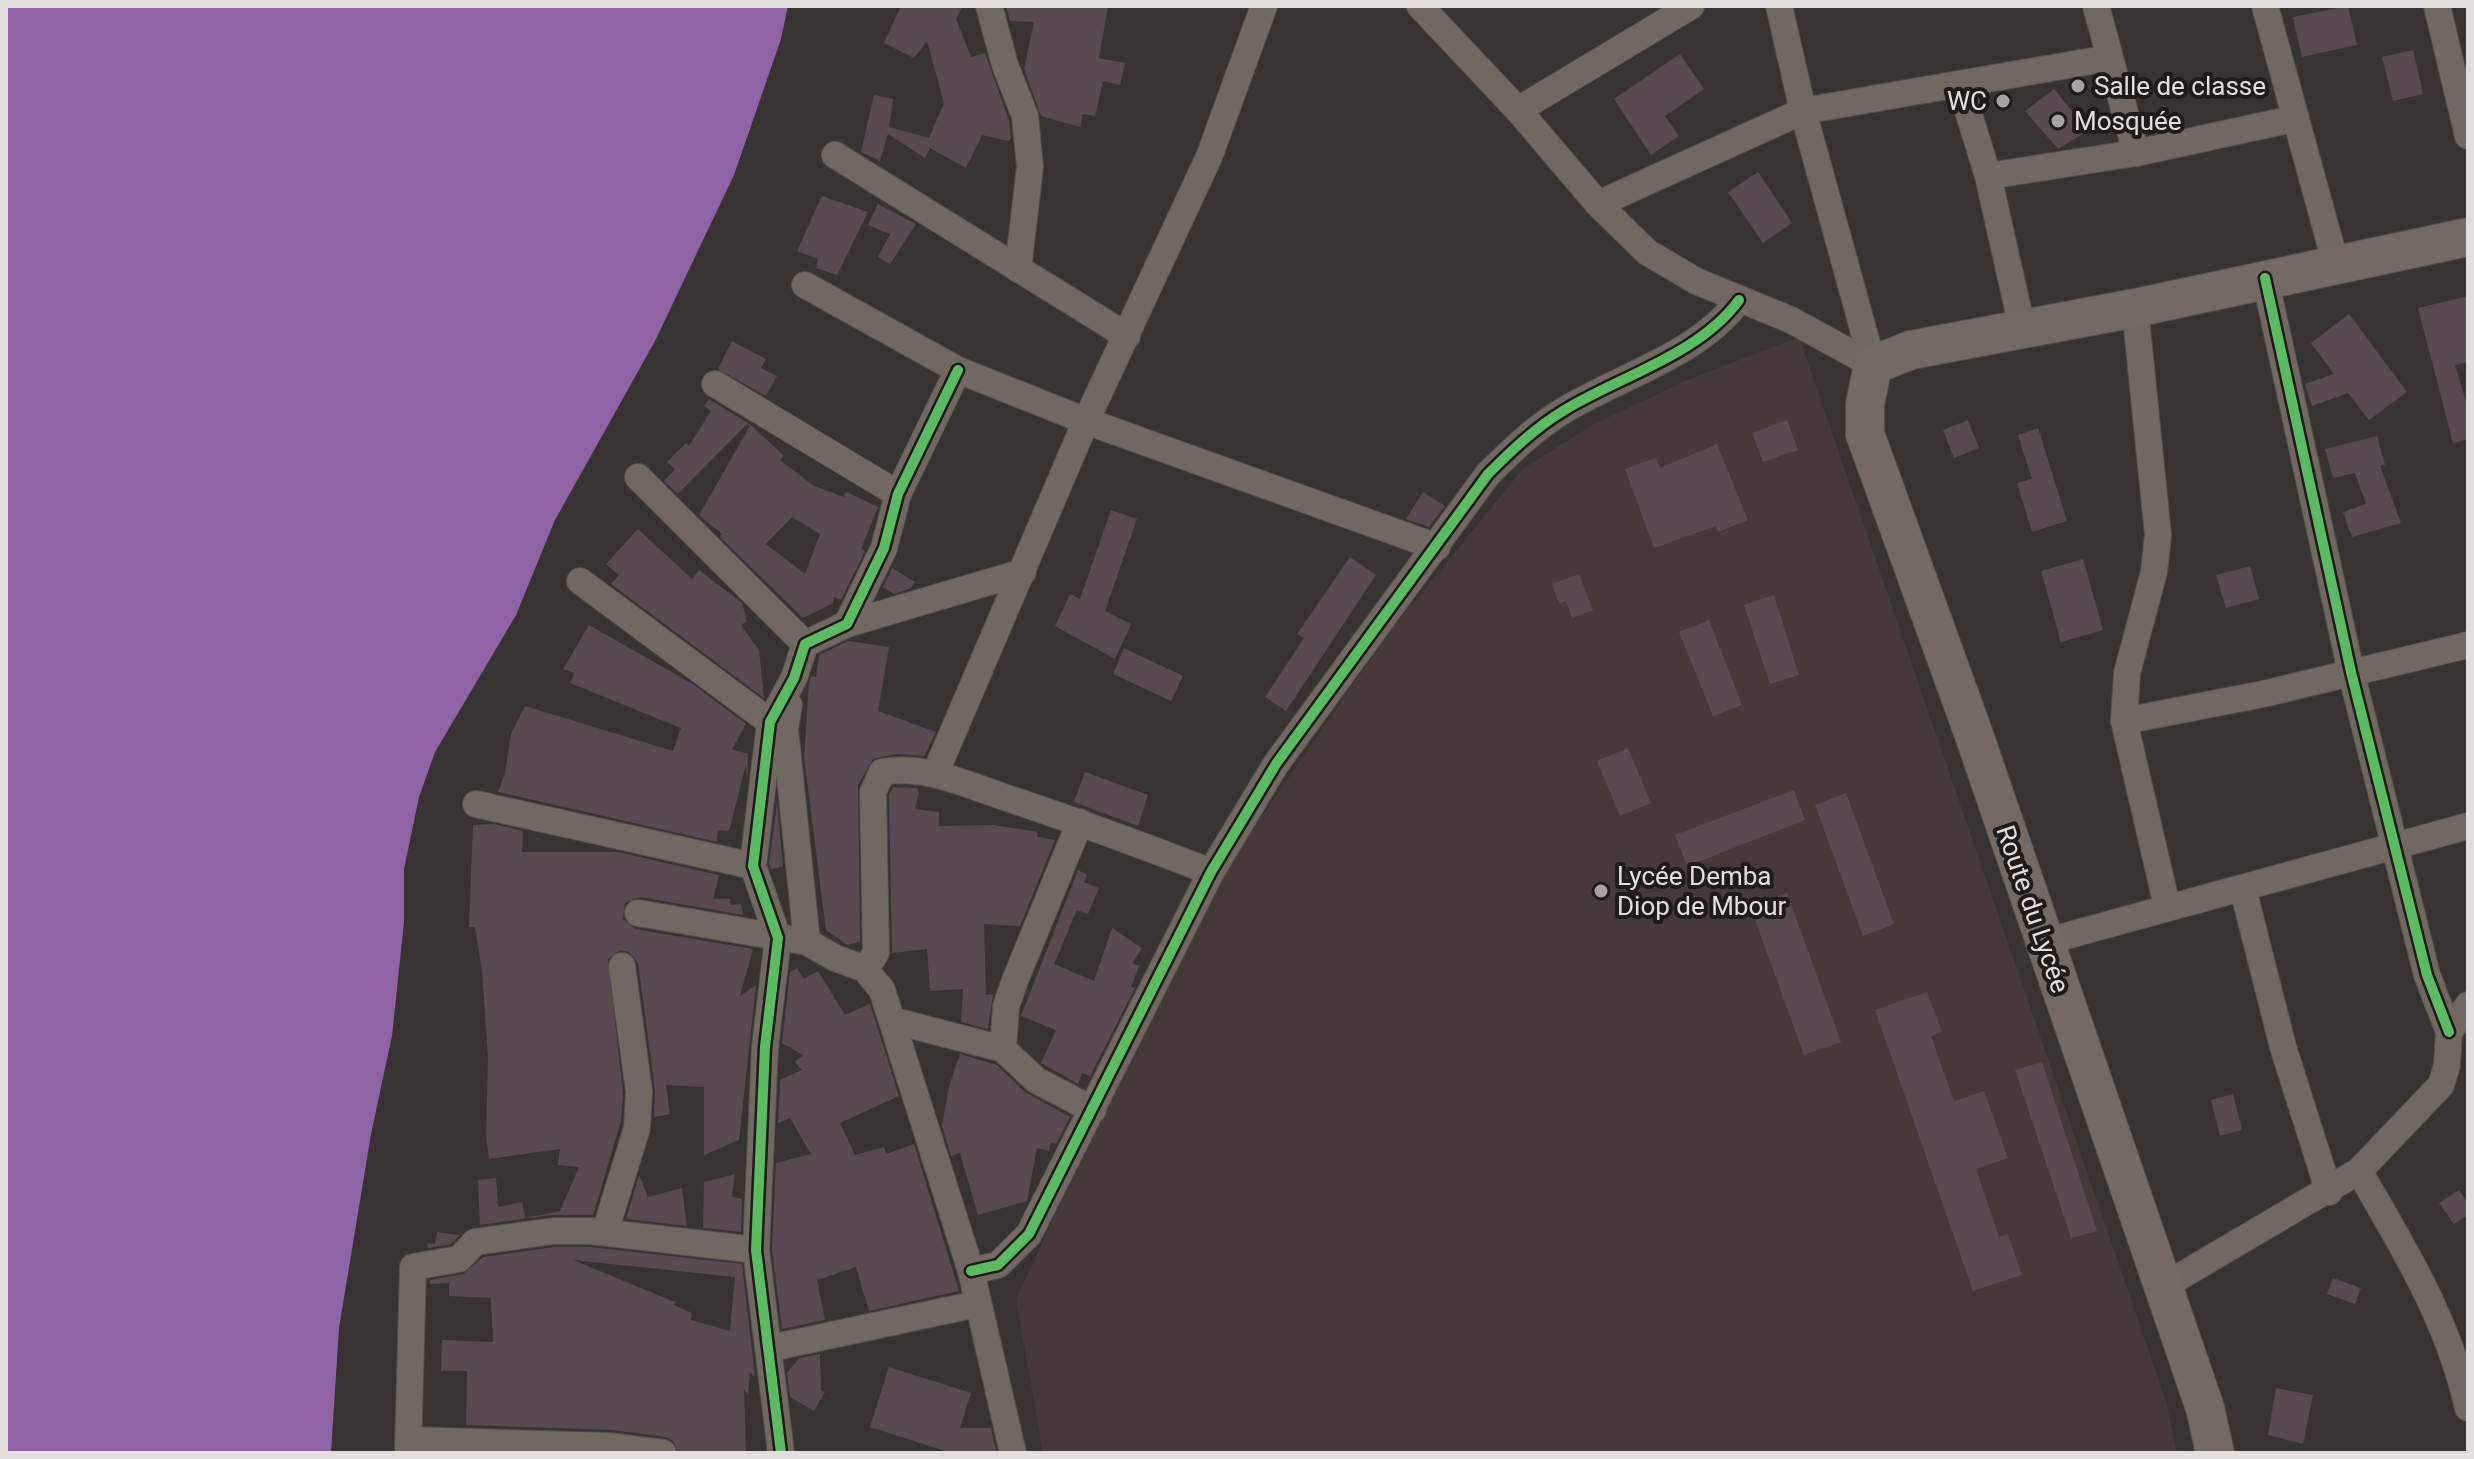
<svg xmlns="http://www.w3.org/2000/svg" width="2474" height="1459" font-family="Roboto,sans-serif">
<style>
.built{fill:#473939}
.water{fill:#8f63a6}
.building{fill:#594951;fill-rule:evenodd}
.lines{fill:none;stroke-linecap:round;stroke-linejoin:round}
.street-casing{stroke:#534f4f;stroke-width:28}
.secondary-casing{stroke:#534f4f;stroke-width:40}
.street{stroke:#726862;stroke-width:26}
.secondary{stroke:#746a63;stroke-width:38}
.cycleway-casing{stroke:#1e1b1a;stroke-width:15}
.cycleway{stroke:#5cba63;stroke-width:10}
.poi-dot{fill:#a8a2a2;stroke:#1e1b1a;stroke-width:3}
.labels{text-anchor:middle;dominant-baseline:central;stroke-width:8;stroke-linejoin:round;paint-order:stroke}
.poi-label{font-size:26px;fill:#e4dede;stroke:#1e1b1a;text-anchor:start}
.street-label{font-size:26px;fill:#e4dede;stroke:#1e1b1a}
</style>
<rect width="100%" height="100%" fill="#383333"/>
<path class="built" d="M1799,337L2166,1401L2177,1453H1043L1016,1299L1180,943L1246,839L1389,633L1523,469L1594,424L1690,379Z"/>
<path class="water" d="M6,6H788L781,39L734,175L655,341L555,520L516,615L435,752L419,797L404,869V922L392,1036L371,1134L339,1328L331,1453H6Z"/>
<g class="building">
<path d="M901,6H963L956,19L971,57L985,53L1009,120L1011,138L1009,141L982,135L966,168L930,148L925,158L888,134L880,161L861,152L874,95L893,99L889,127L929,138L944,103L927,41L914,58L884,43Z"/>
<path d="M1006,6H1108L1099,58L1125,63L1120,85L1103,81L1095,116L1083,114L1080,127L1041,116L1024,69L1034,22L1010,21Z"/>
<path d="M2348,6L2357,45L2302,57L2293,17Z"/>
<path d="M2413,50L2423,94L2393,101L2382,57Z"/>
<path d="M1680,54L1704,89L1665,116L1679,136L1651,155L1614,99Z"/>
<path d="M2054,89L2088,131L2058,149L2025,111Z"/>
<path d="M1758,172L1792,223L1763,243L1728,192Z"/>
<path d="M822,196L868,212L837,275L816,268L818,259L797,251Z"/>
<path d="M878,204L916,224L890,264L878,257L890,234L868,225Z"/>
<path d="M2468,296V362L2455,365L2468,408V439L2453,443L2418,308Z"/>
<path d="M2349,314L2407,392L2369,420L2348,393L2312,406L2305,384L2334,374L2311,343Z"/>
<path d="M732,341L766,359L761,368L777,376L766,396L718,369Z"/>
<path d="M709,399L751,425L784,456L780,460L814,486L844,497L846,492L878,507L861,549L865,551L841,600L834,597L833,603L803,618L720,537L722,534L699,515L750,426L747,424L678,494L664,481L675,469L667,462L686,443L689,446L711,411L704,406ZM792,517L820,534L805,574L766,544Z"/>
<path d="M1787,420L1798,450L1763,462L1752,433Z"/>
<path d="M1968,420L1979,448L1954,458L1943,430Z"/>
<path d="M2038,428L2067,521L2032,532L2017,483L2032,479L2018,435Z"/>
<path d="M2377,436L2385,465L2380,466L2401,523L2352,537L2343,512L2366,504L2355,473L2333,478L2325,449Z"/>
<path d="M1717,444L1748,520L1718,532L1716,526L1654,548L1625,469L1656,458L1660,468Z"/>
<path d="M1423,492L1445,506L1429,527L1406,519Z"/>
<path d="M1111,510L1137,519L1105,611L1131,624L1115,659L1055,626L1070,594L1080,599Z"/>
<path d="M638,529L692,579L699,570L742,603L747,621L741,625L759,650L764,698L611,584L619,575L606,564Z"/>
<path d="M1350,557L1376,575L1286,711L1265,697L1304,638L1297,634Z"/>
<path d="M2083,559L2103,630L2061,642L2041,571Z"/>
<path d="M2250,566L2259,599L2226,608L2216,575Z"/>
<path d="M892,568L915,582L911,588L894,594L883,587Z"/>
<path d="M1579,574L1593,610L1572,618L1566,601L1559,604L1552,584Z"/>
<path d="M1774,595L1799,675L1770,684L1744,605Z"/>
<path d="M1709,620L1742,705L1713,716L1679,632Z"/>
<path d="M589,625L691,683L746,724L732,749L748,754L747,783L746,764L729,831L718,830L717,842L498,792L505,773L511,734L525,706L673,751L681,728L570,683L574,673L563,669Z"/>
<path d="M848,641L889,647L878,711L936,732L924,756L896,754L873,759L858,785L860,942L847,945L826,930L804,757L809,683L811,676L816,677L819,655Z"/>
<path d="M1124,648L1183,676L1171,701L1113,674Z"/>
<path d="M1628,748L1651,803L1620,816L1597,761Z"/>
<path d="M1085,772L1148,795L1138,826L1074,802Z"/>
<path d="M893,787L917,788L919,794L915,809L939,812V826L993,825L1038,832L1037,837L1055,840L1020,926L984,924L986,995L993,994L988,1029L961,1022L963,989L930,991L927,949L892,953L889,795Z"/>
<path d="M1794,790L1805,820L1687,866L1675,835Z"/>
<path d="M1846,793L1894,924L1863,936L1815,805Z"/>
<path d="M777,803L783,867L771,869L769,864Z"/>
<path d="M494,824L523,831L522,852H618L719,875L713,899H730L731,905L741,904L743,915L640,897L625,903L623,919L635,929L753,949L740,996L756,985L739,1140L704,1155V1087L666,1085L670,1114L654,1117L655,1089L638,963L629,952L621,950L608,959L623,1092L621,1121L593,1215H551L480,1225L478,1180L496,1178L498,1207L522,1202L525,1218L560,1211L579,1167L558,1165L560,1149L489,1159L486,1137L488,1057L482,971L475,927H469L473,825Z"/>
<path d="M1078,870L1087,875L1084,882L1099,888L1088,914L1077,910L1054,964L1094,981L1112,928L1142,948L1132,963L1139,966L1131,987L1135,988L1090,1076L1082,1073L1078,1084L1041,1063L1056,1030L1021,1016Z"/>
<path d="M1787,893L1841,1042L1804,1055L1750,906Z"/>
<path d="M797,968L804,979L818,971L845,1015L870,1004L899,1096L840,1123L855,1155L884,1147L886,1154L914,1144L959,1291L869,1311L856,1267L817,1280L825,1320L782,1329L772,1249L776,1163L811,1154L790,1118L778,1123L780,1080L802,1070L795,1062L803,1055L782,1043L790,972Z"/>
<path d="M1927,992L1942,1032L1931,1036L1954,1101L1984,1091L2008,1158L1976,1169L1999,1237L2008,1234L2022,1275L1973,1291L1875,1010Z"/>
<path d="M960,1054L997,1065L1025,1092L1070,1117L1056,1144L1051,1142L1049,1151L1037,1148L1027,1201L978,1215L960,1153L951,1156L942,1126L949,1086Z"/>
<path d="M2042,1062L2097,1231L2071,1238L2015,1070Z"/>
<path d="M2233,1094L2242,1130L2220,1136L2211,1100Z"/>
<path d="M735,1174L732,1197L742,1199L741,1232L703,1228L704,1182Z"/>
<path d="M639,1175L648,1197L682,1188L687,1226L626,1219Z"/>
<path d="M2459,1190L2468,1203V1215L2454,1224L2439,1203Z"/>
<path d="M437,1232L457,1235L462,1233L451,1244L428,1248L427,1243L435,1244Z"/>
<path d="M554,1247H590L742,1264L755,1377L750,1373L748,1395L744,1389L746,1453L678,1452L673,1441L666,1437L611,1430L466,1425L467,1371H441L442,1340L493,1342L491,1298L449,1296V1283L430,1284V1280L463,1274L483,1257ZM573,1260L735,1277L730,1331L691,1320L692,1313L674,1305L675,1302Z"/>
<path d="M2333,1278L2361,1288L2355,1304L2327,1294Z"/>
<path d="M820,1354L821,1390L825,1392L814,1411L790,1397L787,1373L799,1358Z"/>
<path d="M889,1367L971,1393L960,1428H991L996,1451H945L870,1427Z"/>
<path d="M2276,1388L2313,1395L2303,1444L2268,1435Z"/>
</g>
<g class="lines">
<defs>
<g id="street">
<path d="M989,6L1005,65L1025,116L1030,167L1018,269"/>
<path d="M1420,6L1518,110L1598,204L1647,252L1696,281L1791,320L1873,365"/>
<path d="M1779,6L1803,111L1873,365"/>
<path d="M2096,6L2136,153"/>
<path d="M2265,6L2336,265"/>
<path d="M2437,6L2468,136"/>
<path d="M1960,85L1988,176L2022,327"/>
<path d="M1518,110L1691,6"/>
<path d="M835,155L1127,336"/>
<path d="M1988,176L2136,153L2293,119"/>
<path d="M1598,204L1803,111L2109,58"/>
<path d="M2265,278L2351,672L2427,975L2449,1032"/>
<path d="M805,285L958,370L1086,421L1437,547"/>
<path d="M2135,308L2158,535L2154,572L2127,673L2124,721L2167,906"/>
<path d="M715,384L898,494"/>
<path d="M638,477L805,644"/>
<path d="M580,581L770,722"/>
<path d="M847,624L1023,572"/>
<path d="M789,705L785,729L807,942"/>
<path d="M2124,721L2263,694L2468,645"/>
<path d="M935,774L1086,421L1209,157L1264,6"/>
<path d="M476,804L753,866"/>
<path d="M1080,822L1016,978L1006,1006L1003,1049L1036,1080L1093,1110"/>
<path d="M2243,889L2283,1047L2329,1192"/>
<path d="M638,913L807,942L835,958L865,969L882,990L971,1271L1013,1453"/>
<path d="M2044,942L2468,826"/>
<path d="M865,969L876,953L873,792L882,772C924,764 968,785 1007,798C1076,821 1144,846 1211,872"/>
<path d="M895,1021L1003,1049"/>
<path d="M2359,1171C2404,1249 2448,1319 2468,1408"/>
<path d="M605,1232L637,1128L639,1091L622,966"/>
<path d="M971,1271L998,1265L1029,1234L1211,872L1276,764L1488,474C1511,451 1535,428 1563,411C1620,376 1699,355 1739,300"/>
<path d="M2164,1286L2359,1171L2441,1085L2447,1065L2449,1032L2468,1005"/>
<path d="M771,1348L977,1304"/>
<path d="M410,1440L609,1446L663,1453"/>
<path d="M408,1453L413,1267L459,1259L475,1242L553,1231H591L756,1250"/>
<path d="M781,1453L756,1250L765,1047L778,938L753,866L770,722L794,678L805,644L847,624L884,548L898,494L958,370"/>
</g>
<path id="secondary" d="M2215,1453L2205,1408L1973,732L1865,434V404L1873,365L1911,350L2135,308L2468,237"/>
</defs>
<use href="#street" class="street-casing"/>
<use href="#secondary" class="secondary-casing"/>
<use href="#street" class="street"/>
<use href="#secondary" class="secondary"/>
<defs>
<g id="cycleway">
<path d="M2265,278L2351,672L2427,975L2449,1032"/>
<path d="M971,1271L998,1265L1029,1234L1211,872L1276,764L1488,474C1511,451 1535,428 1563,411C1620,376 1699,355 1739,300"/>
<path d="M781,1453L756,1250L765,1047L778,938L753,866L770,722L794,678L805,644L847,624L884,548L898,494L958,370"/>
</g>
</defs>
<use href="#cycleway" class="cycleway-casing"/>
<use href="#cycleway" class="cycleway"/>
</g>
<g class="poi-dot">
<circle cx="2078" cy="86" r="8"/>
<circle cx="2003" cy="101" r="8"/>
<circle cx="2058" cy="121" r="8"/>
<circle cx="1601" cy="891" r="8"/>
</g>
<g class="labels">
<g class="poi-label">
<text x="2094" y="86">Salle de classe</text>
<text x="1987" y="101" text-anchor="end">WC</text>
<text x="2074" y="121">Mosquée</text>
<text x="1617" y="876">Lycée Demba<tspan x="1617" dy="30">Diop de Mbour</tspan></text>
</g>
<g class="street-label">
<text transform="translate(2033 909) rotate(71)">Route du Lycée</text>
</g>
</g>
<rect width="2474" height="1459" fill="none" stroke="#e4dede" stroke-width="16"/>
</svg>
